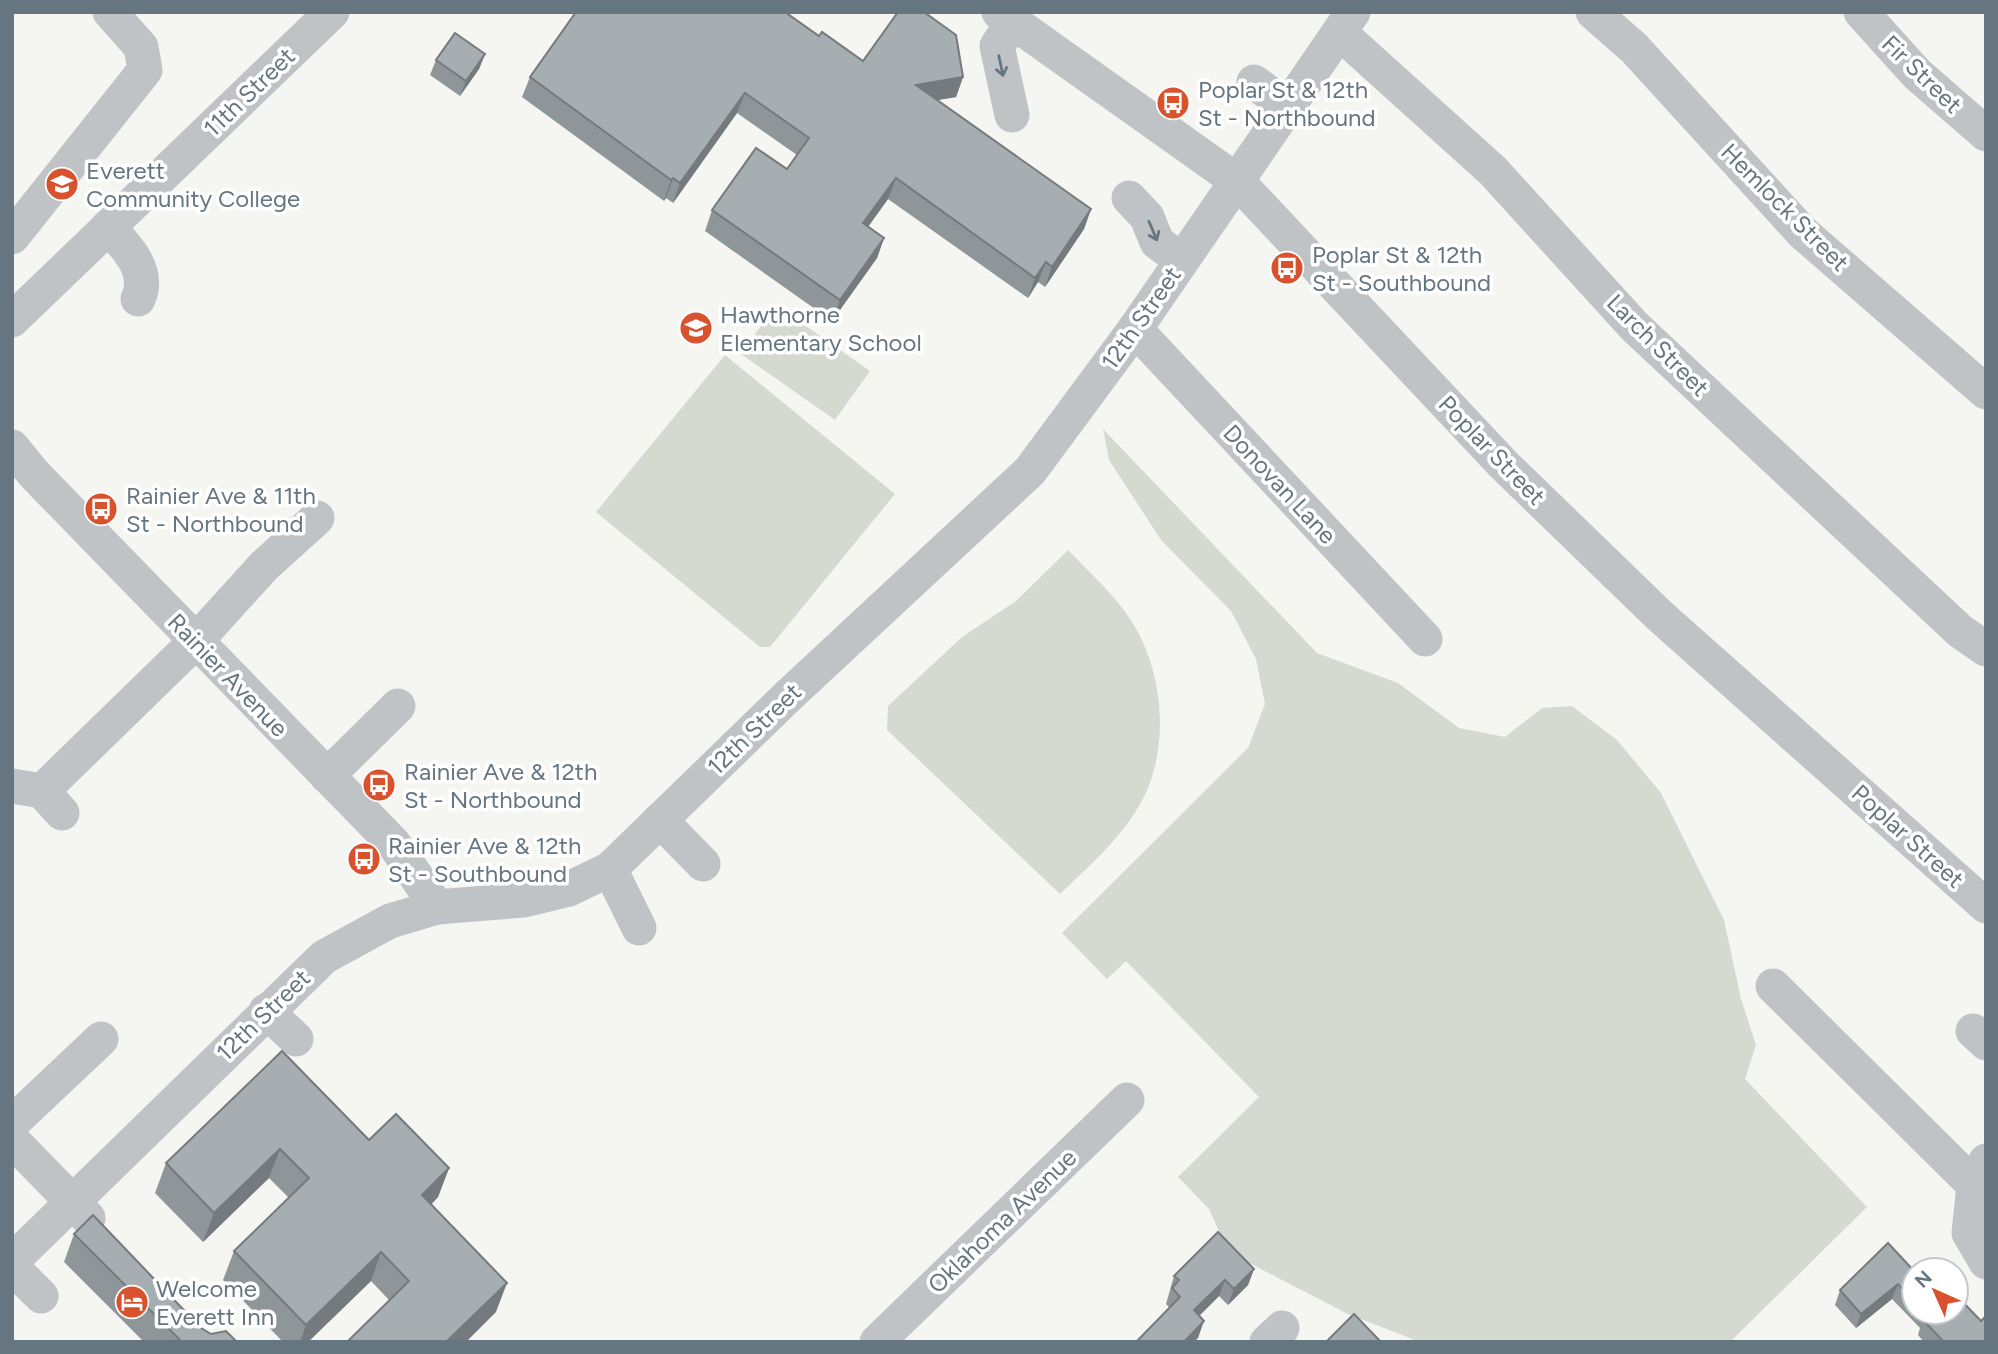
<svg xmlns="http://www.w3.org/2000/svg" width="1998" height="1354" font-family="Figtree,sans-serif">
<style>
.green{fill:#d5dad1}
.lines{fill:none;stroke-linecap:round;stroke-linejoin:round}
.minor{stroke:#bfc3c6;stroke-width:35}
.wall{fill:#8f9699}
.shaded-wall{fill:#747a7d}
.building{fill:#a6aeb2;stroke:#747a7d;stroke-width:2}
.oneway{stroke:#667681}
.labels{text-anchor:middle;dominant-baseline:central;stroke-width:7;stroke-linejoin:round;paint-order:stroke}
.street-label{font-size:24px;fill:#667681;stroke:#fff}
.poi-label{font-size:24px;fill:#667681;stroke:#fff;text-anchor:start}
</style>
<rect width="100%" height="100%" fill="#f5f5f2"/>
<g class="green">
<path d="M776,305L870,371L835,420L741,354Z"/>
<path d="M725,355L895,494L770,647H760L596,512Z"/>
<path d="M1103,429L1317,653L1398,683L1459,728L1505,737L1542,708L1572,706L1617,740L1661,793L1724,920L1741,999L1756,1045L1745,1079L1867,1207L1730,1342H1420L1348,1314L1251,1264L1226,1247L1209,1209L1178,1177L1259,1097L1126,961L1107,979L1062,933L1248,748L1265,704L1256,659L1231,611L1161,540L1109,460Z"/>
<path d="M1068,550C1090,573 1115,595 1132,622C1166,676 1171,757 1136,811C1116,843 1087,868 1060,894L887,730L888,706L962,637L1016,601Z"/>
</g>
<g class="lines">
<g class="minor">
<path d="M999,12L1237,181L1503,464L1660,616L1986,906"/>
<path d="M1593,12L1634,48L1803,233L1986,392"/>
<path d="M1861,12L1917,74L1986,134"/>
<path d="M1339,32L1493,171L1635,327L1960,631L1986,649"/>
<path d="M1254,82L1288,107"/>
<path d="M1012,115L997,46L1013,22"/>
<path d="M1129,198L1147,217L1157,242L1181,260"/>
<path d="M108,227C126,246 151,271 138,299"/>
<path d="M12,237L145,70L141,47L110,12"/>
<path d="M12,320L332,12"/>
<path d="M1135,329L1425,639"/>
<path d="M12,447L34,474L394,844L437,907"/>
<path d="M327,776L398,706"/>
<path d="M12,786L42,791L195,642L264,566L317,518"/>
<path d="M42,791L62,813"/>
<path d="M660,820L703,864"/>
<path d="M610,869L639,928"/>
<path d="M1773,986L1974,1185"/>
<path d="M266,1011L296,1039"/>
<path d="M1973,1031L1986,1043"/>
<path d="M12,1123L101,1039"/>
<path d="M12,1140L88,1218"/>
<path d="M1986,1161L1974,1185L1969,1233L1986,1262"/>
<path d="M12,1261L324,957L390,921L437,907L524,900L569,889L610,869L787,697L1030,471L1135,329L1353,12"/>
<path d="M12,1267L41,1296"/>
<path d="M877,1342L1127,1100"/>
<path d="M1267,1342L1282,1328"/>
</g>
</g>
<g class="wall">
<path d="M819,36L863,61L963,77L956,97L937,100L1091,209L1084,229L1045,287L1038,282L1028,298L888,199L868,227L884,238L877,258L832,321L705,231L712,210L787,169L797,155L737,113L673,203L666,198L664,201L522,97L530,77Z"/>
<path d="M485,54L479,69L460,96L430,75L436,60Z"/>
<path d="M282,1051L369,1140L449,1168L438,1197L431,1205L496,1312L389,1300L371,1281L308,1342H283L223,1280L234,1251L289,1198L269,1178L203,1242L155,1193L166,1163Z"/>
<path d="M74,1234L201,1328L211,1334L237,1342H144L64,1262Z"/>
<path d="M1254,1269L1248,1285L1228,1305L1219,1296L1199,1316L1198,1338L1166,1304L1174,1276Z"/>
<path d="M1914,1271V1312H1956L1981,1321L1986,1342H1924L1918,1335L1920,1328L1892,1299L1856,1328L1835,1305L1840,1290Z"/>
</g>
<g class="shaded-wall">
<path d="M485,54L479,69L460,96L466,81Z"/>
<path d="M963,77L956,97L908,105L916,85Z"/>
<path d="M745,93L737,113L673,203L680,183Z"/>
<path d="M673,178L666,198L664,201L671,180Z"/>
<path d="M896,178L888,199L856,243L863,223Z"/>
<path d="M1091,209L1084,229L1045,287L1052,267Z"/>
<path d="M884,238L877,258L832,321L840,300Z"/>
<path d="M1046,262L1038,282L1028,298L1035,278Z"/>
<path d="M280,1149L269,1178L203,1242L214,1213Z"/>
<path d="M449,1168L438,1197L411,1224L422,1195Z"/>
<path d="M381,1252L371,1281L308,1342H300L306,1325Z"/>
<path d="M1254,1269L1248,1285L1228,1305L1234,1289Z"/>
<path d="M1225,1280L1219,1296L1188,1327L1194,1310Z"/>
<path d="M507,1283L496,1312L466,1342H446Z"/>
<path d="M1898,1284L1892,1299L1856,1328L1861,1314Z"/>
<path d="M1204,1321L1198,1338L1194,1342H1184Z"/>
</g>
<g class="building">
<path d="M576,12H785L819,36L822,32L863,61L898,12H924L956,35L963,77L916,85L1091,209L1052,267L1046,262L1035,278L896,178L863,223L884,238L840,300L712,210L756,148L787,169L809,138L745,93L680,183L673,178L671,180L530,77Z"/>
<path d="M455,33L485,54L466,81L436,60Z"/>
<path d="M282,1051L369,1140L396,1114L449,1168L422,1195L507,1283L446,1342H347L409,1281L381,1252L306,1325L234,1251L309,1178L280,1149L214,1213L166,1163Z"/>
<path d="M93,1215L201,1328L211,1334L226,1331L237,1342H182L74,1234Z"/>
<path d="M1218,1232L1254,1269L1234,1289L1225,1280L1194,1310L1204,1321L1184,1342H1136L1180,1297L1172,1288L1179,1280L1174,1276Z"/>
<path d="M1888,1243L1914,1271V1301L1898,1284L1861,1314L1840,1290Z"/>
<path d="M1956,1295L1981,1321L1986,1316V1342H1944L1923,1320L1928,1315L1925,1312H1956Z"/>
<path d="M1354,1314L1381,1342H1326Z"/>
</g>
<defs><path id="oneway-shaft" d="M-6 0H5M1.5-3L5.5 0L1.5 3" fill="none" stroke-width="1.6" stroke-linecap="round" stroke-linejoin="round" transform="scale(1.75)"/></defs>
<g class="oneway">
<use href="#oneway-shaft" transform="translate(1001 66) rotate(78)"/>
<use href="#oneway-shaft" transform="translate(1153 231) rotate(67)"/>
</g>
<defs>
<symbol id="bus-disc" viewBox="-11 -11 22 22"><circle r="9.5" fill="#d9522e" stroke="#fff"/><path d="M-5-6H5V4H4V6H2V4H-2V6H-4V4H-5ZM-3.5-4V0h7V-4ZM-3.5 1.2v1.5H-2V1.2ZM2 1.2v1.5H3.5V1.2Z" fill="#fff"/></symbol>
<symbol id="university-disc" viewBox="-11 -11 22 22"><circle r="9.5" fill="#d9522e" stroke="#fff"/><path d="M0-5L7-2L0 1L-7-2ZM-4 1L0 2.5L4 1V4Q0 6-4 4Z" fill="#fff"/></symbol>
<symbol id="school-disc" viewBox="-11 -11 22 22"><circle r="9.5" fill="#d9522e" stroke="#fff"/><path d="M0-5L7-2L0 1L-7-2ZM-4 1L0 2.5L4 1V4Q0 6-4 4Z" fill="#fff"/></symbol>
<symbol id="hotel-disc" viewBox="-11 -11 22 22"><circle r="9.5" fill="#d9522e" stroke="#fff"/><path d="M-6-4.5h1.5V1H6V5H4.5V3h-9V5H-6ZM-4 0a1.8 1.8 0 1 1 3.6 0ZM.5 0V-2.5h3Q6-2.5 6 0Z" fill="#fff"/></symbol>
</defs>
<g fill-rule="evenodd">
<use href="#bus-disc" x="1154" y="84" width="38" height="38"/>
<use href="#university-disc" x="43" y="165" width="38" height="38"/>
<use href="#bus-disc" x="1268" y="249" width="38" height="38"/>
<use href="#school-disc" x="677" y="309" width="38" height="38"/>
<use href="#bus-disc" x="82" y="490" width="38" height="38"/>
<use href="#bus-disc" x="360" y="766" width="38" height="38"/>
<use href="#bus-disc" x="345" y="840" width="38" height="38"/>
<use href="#hotel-disc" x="113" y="1283" width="38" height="38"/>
</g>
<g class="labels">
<g class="street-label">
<text transform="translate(1922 74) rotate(44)">Fir Street</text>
<text transform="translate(249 92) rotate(-44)">11th Street</text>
<text transform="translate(1785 207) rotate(45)">Hemlock Street</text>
<text transform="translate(1141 318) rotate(-55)">12th Street</text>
<text transform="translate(1658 345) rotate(45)">Larch Street</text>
<text transform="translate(1492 450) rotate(46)">Poplar Street</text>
<text transform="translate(1280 484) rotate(47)">Donovan Lane</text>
<text transform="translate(228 675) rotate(46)">Rainier Avenue</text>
<text transform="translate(754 729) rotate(-44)">12th Street</text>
<text transform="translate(1908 836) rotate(42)">Poplar Street</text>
<text transform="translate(263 1015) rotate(-44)">12th Street</text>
<text transform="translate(1002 1221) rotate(-44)">Oklahoma Avenue</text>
</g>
<g class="poi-label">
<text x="1198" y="89">Poplar St &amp; 12th<tspan x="1198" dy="28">St - Northbound</tspan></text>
<text x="86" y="170">Everett<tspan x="86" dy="28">Community College</tspan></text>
<text x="1312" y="254">Poplar St &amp; 12th<tspan x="1312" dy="28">St - Southbound</tspan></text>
<text x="720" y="314">Hawthorne<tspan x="720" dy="28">Elementary School</tspan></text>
<text x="126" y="495">Rainier Ave &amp; 11th<tspan x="126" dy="28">St - Northbound</tspan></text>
<text x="404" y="771">Rainier Ave &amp; 12th<tspan x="404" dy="28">St - Northbound</tspan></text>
<text x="388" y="845">Rainier Ave &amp; 12th<tspan x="388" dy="28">St - Southbound</tspan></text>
<text x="156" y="1288">Welcome<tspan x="156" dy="28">Everett Inn</tspan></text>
</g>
</g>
<rect width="1998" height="1354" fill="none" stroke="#667681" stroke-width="28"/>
<g transform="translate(1935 1291) rotate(315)"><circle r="33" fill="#ffffff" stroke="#c2c8cd" stroke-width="2"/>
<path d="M0-5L12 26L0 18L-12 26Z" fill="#d9522e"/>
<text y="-10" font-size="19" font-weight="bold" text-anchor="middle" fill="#667681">N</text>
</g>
</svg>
